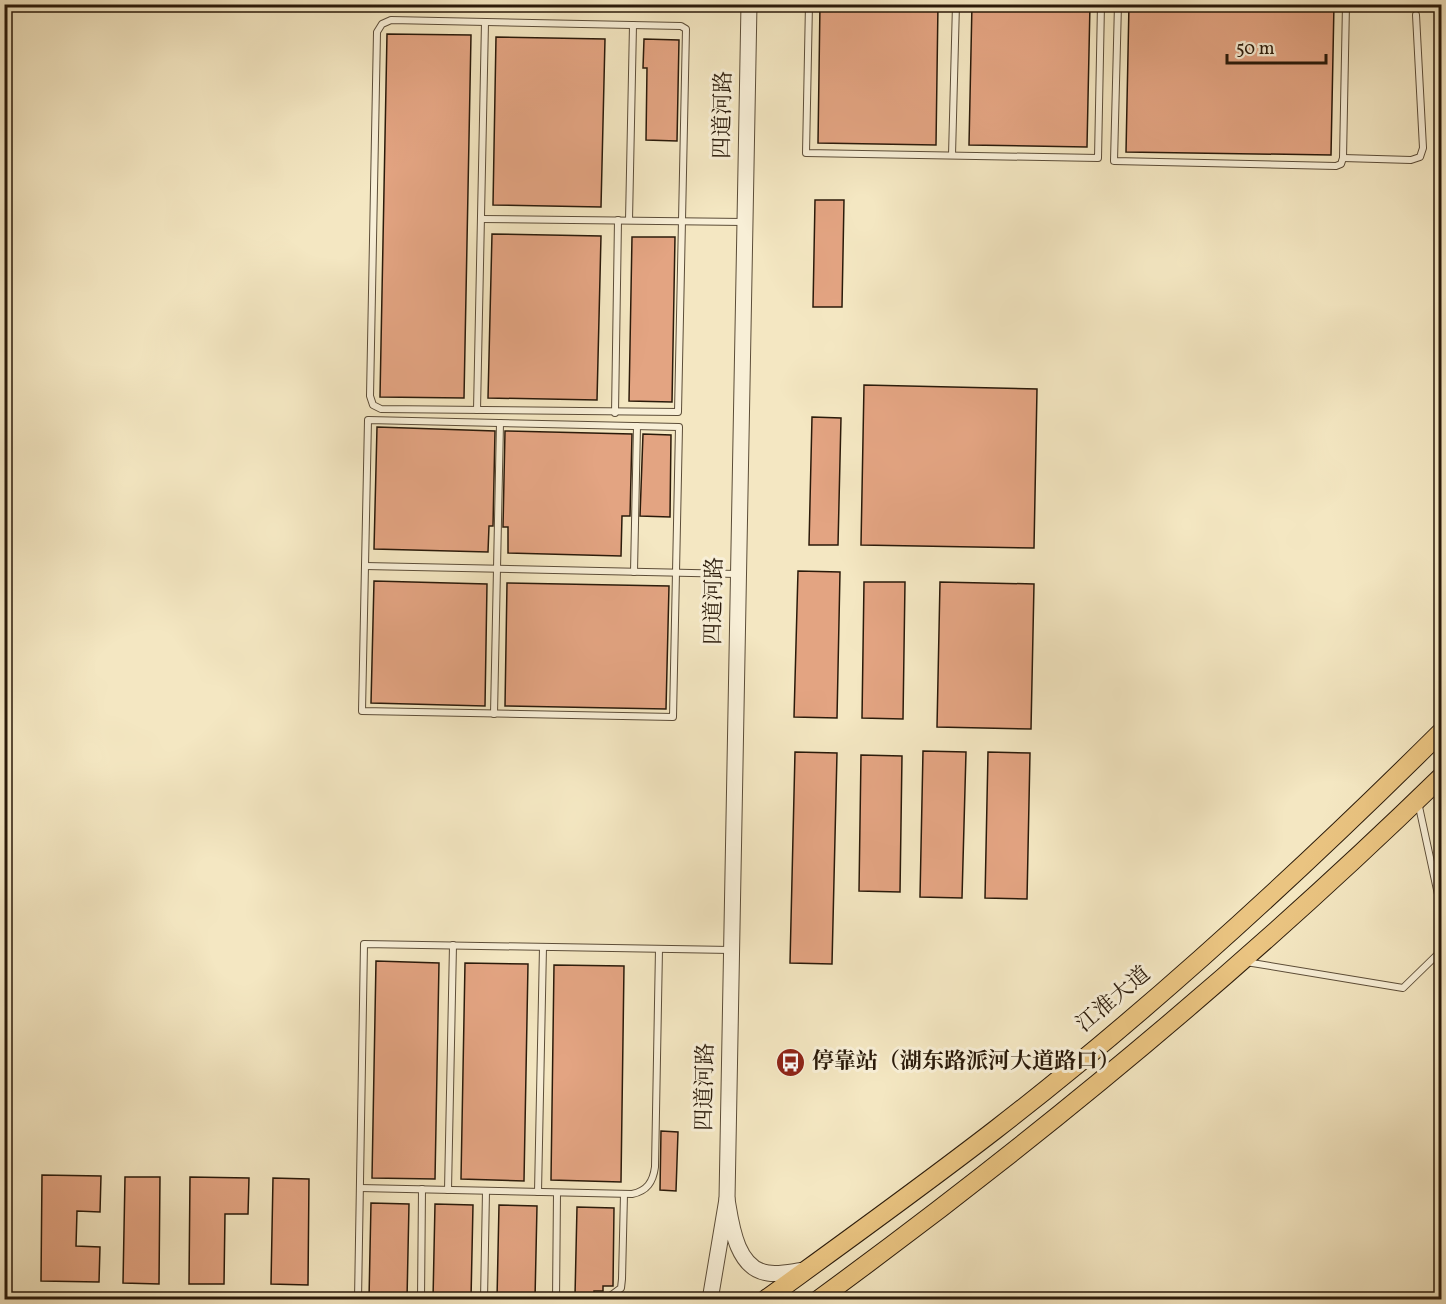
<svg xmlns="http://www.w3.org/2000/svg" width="1446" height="1304" font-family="Vollkorn,'Noto Serif SC',serif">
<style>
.building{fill:#e3a482;stroke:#2a1a0a;stroke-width:1.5}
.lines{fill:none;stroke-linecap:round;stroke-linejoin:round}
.service-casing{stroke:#5c4d38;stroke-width:8}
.tertiary-casing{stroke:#5c4d38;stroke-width:17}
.primary-casing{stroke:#2a1a0a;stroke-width:20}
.service{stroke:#f8efd7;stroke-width:6}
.tertiary{stroke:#f8efd7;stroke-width:15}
.primary{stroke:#eac481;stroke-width:18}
.labels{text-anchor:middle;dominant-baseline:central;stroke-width:6;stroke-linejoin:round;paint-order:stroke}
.street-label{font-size:22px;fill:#2a1a0a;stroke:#f8efd7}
.poi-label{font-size:22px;font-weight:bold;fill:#2a1a0a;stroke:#f8efd7;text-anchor:start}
</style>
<rect width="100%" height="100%" fill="#f4e7c2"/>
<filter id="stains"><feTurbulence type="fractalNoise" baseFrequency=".00333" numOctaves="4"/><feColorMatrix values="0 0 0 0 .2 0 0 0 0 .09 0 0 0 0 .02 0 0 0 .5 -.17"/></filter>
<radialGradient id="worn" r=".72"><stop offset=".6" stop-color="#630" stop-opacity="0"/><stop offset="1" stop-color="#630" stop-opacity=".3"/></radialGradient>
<g class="building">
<path d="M820,4H938L936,145L818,143Z"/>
<path d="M972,4H1090L1087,147L969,145Z"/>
<path d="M1129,4H1334L1331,155L1126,152Z"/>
<path d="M387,34L471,35L464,398L380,397Z"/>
<path d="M496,37L605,39L601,207L493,205Z"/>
<path d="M644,39L679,40L677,141L646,140L647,68H643Z"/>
<path d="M815,200H844L842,307H813Z"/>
<path d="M492,234L601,236L597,400L488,398Z"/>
<path d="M632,237H675L672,402L629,401Z"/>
<path d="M864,385L1037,389L1034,548L861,545Z"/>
<path d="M812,417L841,418L838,545H809Z"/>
<path d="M377,427L495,431L493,526H489L488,552L374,549Z"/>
<path d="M505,431L632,434L630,516H622L621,556L508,553V527H503Z"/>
<path d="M643,434L671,435L670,517L640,516Z"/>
<path d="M798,571L840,572L837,718L794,717Z"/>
<path d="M374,581L487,584L485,706L371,703Z"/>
<path d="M864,582H905L903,719L862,718Z"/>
<path d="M940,582L1034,584L1031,729L937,727Z"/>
<path d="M507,583L669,586L666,709L505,706Z"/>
<path d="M923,751L966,752L962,898L920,897Z"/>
<path d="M795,752L837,753L832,964L790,963Z"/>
<path d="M988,752L1030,753L1027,899L985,898Z"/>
<path d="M861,755L902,756L900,892L859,891Z"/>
<path d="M376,961L439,963L435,1179L372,1178Z"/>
<path d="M465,963L528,964L524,1181L461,1179Z"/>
<path d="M554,965L624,966L621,1182L551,1180Z"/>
<path d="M661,1131L678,1132L676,1191L660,1190Z"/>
<path d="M42,1175L101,1176L100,1212L77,1211L76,1246L100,1247L99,1282L41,1281Z"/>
<path d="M125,1177H160L159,1284L123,1283Z"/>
<path d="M190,1177L249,1178L248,1214H225L224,1284H189Z"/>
<path d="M273,1178L309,1179L308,1285L271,1284Z"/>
<path d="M371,1203L409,1204L407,1299H369Z"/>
<path d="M435,1204L473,1205L471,1299H433Z"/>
<path d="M499,1205L537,1206L535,1299H497Z"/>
<path d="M577,1207L614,1208L613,1286H603V1291H594V1297L575,1296Z"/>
</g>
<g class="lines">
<defs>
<g id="service">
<path d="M809,4L806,153L1098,158L1101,4"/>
<path d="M1118,4L1114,161L1336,166L1341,164L1343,158L1346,4"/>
<path d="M391,20L681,26L686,29L678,412L381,409L373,405L370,396L377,32L382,24Z"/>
<path d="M952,155L956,4"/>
<path d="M1343,158L1411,160L1420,157L1423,148L1416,15"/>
<path d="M481,219L744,222"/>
<path d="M629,220L633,25"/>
<path d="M477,410L485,22"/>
<path d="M615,413L618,220"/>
<path d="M368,420L679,427L673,717L362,711Z"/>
<path d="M365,566L737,574"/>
<path d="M634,572L637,426"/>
<path d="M494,714L500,423"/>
<path d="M1418,802L1442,913"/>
<path d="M1246,962L1403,988L1442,950"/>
<path d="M360,1188L632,1194C647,1191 653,1182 655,1167L659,949"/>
<path d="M448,1190L453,945"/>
<path d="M538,1192L543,947"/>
<path d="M358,1300L364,944L731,950"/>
<path d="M421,1300L422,1189"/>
<path d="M484,1300L486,1191"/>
<path d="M556,1300L557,1193"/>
<path d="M605,1300L621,1288L622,1279L624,1194"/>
</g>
<g id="tertiary">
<path d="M727,1199L749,4"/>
<path d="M710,1300L727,1199C731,1223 736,1269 768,1273C781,1275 794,1271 806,1270"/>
</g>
<g id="primary">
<path d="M765,1300C842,1244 920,1188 995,1130C1153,1008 1301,871 1442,731"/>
<path d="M818,1300C1038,1139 1247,966 1442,776"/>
</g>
</defs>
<use href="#service" class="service-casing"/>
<use href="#tertiary" class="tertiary-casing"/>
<use href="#primary" class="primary-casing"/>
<use href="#service" class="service"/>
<use href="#tertiary" class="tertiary"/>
<use href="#primary" class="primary"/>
</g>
<defs>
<symbol id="bus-disc" viewBox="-11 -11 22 22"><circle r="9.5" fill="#8f2418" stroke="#f8efd7"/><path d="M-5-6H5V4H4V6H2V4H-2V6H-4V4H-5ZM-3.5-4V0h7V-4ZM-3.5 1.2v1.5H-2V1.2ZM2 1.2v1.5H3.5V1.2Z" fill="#fff"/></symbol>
</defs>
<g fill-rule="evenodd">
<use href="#bus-disc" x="774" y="1046" width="33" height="33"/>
</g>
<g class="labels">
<g class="street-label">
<text transform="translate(724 115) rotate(-89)">四道河路</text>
<text transform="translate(715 601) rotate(-89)">四道河路</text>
<text transform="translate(1114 1000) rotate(-40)">江淮大道</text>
<text transform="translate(706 1087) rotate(-89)">四道河路</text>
</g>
<g class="poi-label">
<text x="812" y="1062">停靠站（湖东路派河大道路口）</text>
</g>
</g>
<rect width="1446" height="1304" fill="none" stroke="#f4e7c2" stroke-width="24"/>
<rect x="6" y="6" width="1434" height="1292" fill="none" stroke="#2a1a0a" stroke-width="3"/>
<rect x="12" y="12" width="1422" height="1280" fill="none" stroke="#2a1a0a" stroke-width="1.5"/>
<path d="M1227 54v9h99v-9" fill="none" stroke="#2a1a0a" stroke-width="3"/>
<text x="1236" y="54" font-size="18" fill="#2a1a0a" stroke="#f8efd7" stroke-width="4.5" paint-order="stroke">50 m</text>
<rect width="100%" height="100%" filter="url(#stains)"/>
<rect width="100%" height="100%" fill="url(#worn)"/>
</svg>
